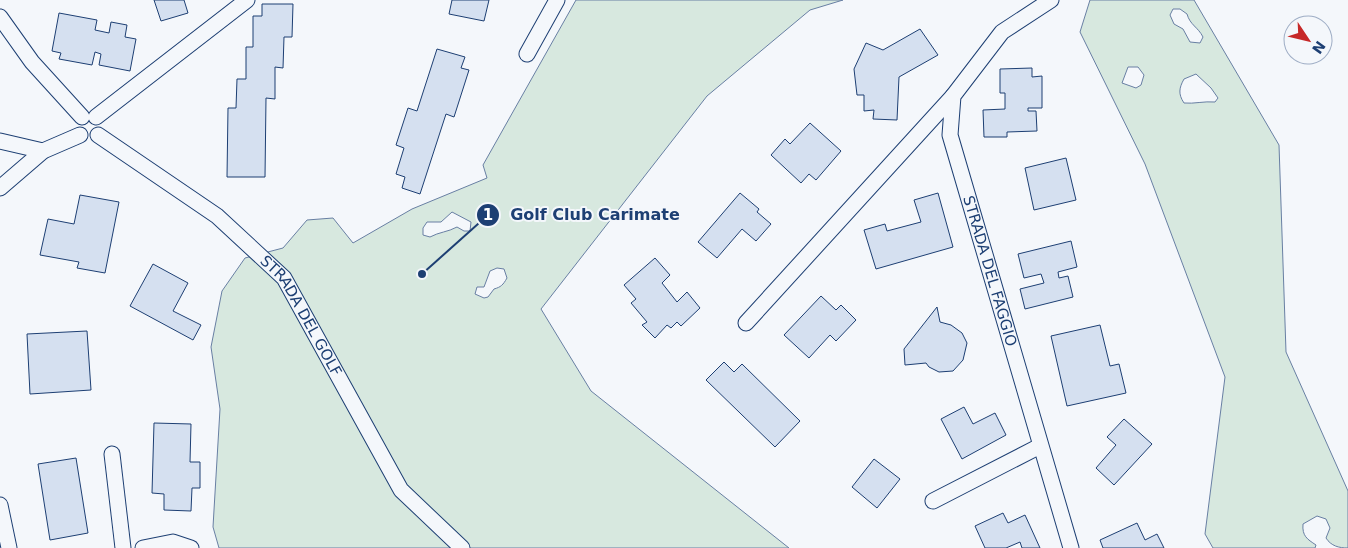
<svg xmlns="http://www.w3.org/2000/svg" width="1348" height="548" font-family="'DejaVu Sans',sans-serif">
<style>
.green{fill:#d7e8df;stroke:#687fa3;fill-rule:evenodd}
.building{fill:#d5e0f0;stroke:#1d3f73}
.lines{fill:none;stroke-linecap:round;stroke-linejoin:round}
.minor-casing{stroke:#1d3f73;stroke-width:17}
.minor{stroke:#f4f7fb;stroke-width:15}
.labels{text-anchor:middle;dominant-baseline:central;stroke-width:4;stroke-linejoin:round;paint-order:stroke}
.street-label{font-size:15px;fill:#1d3f73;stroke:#f4f7fb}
.leader{fill:none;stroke:#1d3f73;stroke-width:2}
.callout-dot{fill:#1d3f73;stroke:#f4f7fb;stroke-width:2}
.mark-label{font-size:15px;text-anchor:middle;font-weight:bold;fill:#fff}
.callout-label{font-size:16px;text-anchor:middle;font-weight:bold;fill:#1d3f73;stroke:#f4f7fb;stroke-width:4;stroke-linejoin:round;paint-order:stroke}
</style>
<rect width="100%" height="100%" fill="#f4f7fb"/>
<g class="green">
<path d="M576,0H843L810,10L707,96L541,309L591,391L789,548H462L454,542L450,548H219L213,527L220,409L211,347L222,291L245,258L283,248L307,220L333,218L353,243L412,209L487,178L483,165ZM452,212L471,222L470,231H464L457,227C448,232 439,232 430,237L423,235V228L427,222H441ZM497,268L504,269L507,278C503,285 501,287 494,289L488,297L484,298L475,294L477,287H484L490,271Z"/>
<path d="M1090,0H1194L1279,145L1286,352L1348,491V548C1339,548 1331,546 1326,538L1330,528L1326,519L1317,516L1303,524C1302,536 1307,539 1316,545L1315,548H1213L1205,534L1225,377L1145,164L1080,32ZM1173,9H1180L1187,14C1190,25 1198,27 1203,37L1200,43L1190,42L1183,29L1174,24L1170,15ZM1128,67H1138L1144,75L1141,85L1136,88L1122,83ZM1196,74L1211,88L1218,98L1215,102C1204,101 1194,104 1184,103C1178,94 1179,88 1184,79Z"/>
</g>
<g class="building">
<path d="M154,0H184L188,13L161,21Z"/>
<path d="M452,0H489L484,21L449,14Z"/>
<path d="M262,4H293L292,37H284L283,68L275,67V99L266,98L265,177H227L228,108H236L237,79H246V47H253V16H262Z"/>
<path d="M59,13L97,20L95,30L109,33L111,22L127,25L125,37L136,39L130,71L99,65L101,54L95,52L92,65L59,59L61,53L52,51Z"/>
<path d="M920,29L938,55L899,77L897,120L873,119L874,110L864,111V95H857L854,69L866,43L883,50Z"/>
<path d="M437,49L465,57L461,68L469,70L454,117L446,114L420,194L402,188L405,177L396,174L404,148L396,145L408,108L417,111Z"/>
<path d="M1032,68V77L1042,76V108H1028V111H1036L1037,131L1007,132V137H984L983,110L1005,109V93H1000V69Z"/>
<path d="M810,123L841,151L816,180L809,174L801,183L771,155L785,139L790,144Z"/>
<path d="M1066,158L1076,200L1034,210L1025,168Z"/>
<path d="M740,193L759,209L757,212L771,224L756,241L742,229L717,258L698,242Z"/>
<path d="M938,193L953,247L876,269L864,230L885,224L887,231L921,222L914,200Z"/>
<path d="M80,195L119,202L105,273L77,268L79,262L40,255L48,219L74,224Z"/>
<path d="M1071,241L1077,267L1058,272L1059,278L1068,276L1073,297L1025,309L1020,289L1044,283L1041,274L1024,278L1018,254Z"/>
<path d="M655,258L670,275L662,283L677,302L687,292L700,308L681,326L677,322L671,328L667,325L655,338L642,325L647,322L631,303L636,299L624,285Z"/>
<path d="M153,264L188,283L173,311L201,325L193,340L130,306Z"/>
<path d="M821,296L836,310L841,305L856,320L836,341L830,335L809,358L784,335Z"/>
<path d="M937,307L940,322L951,325L962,333L967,343L963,360L953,371L939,372L929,367L926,363L905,365L904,349Z"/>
<path d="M1100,325L1110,366L1119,364L1126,393L1067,406L1051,336Z"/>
<path d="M87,331L91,390L30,394L27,334Z"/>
<path d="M724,362L734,372L742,364L800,421L775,447L706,380Z"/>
<path d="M964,407L973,424L995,413L1006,435L962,459L941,419Z"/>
<path d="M1124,419L1152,444L1114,485L1096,468L1116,445L1107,437Z"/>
<path d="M154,423L191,424L190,462H200V488H192L191,511L164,510V494L152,493Z"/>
<path d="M76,458L88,533L50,540L38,464Z"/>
<path d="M874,459L900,479L877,508L852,487Z"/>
<path d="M1003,513L1008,523L1025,515L1040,548H1022L1020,542L1006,548H985L975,526Z"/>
<path d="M1137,523L1145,540L1157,534L1164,548H1103L1100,540Z"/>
</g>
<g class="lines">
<defs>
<g id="minor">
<path id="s1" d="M1051,0L1002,32L953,96L950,135L1071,548"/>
<path d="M0,17L32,62L82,117"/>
<path d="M527,54L557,0"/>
<path d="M96,117L247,0"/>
<path id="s2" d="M98,135L217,216L284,278L401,490L462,548"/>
<path d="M0,141L43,151"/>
<path d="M0,188L43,151L80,135"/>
<path d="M746,323L953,96"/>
<path d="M112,454L123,548"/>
<path d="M933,501L1040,446"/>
<path d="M0,505L9,548"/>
<path d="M143,548L173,542L191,548"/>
</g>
</defs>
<use href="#minor" class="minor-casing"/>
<use href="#minor" class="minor"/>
</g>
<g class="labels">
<g class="street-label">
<text stroke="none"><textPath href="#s1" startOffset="320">STRADA DEL FAGGIO</textPath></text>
<text stroke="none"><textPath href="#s2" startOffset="276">STRADA DEL GOLF</textPath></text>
</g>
</g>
<path class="leader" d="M422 274L488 215"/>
<g class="callout-dot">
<circle cx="422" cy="274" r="5"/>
<circle cx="488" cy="215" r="12"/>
</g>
<g class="mark-label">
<text x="488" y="220">1</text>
</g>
<g class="callout-label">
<text x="595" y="220">Golf Club Carimate</text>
</g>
<g transform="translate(1308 40) rotate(125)"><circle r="24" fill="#f4f7fb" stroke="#9eadc5"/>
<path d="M0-4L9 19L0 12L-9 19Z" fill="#c62828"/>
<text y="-8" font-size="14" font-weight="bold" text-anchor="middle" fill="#1d3f73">N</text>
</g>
</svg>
